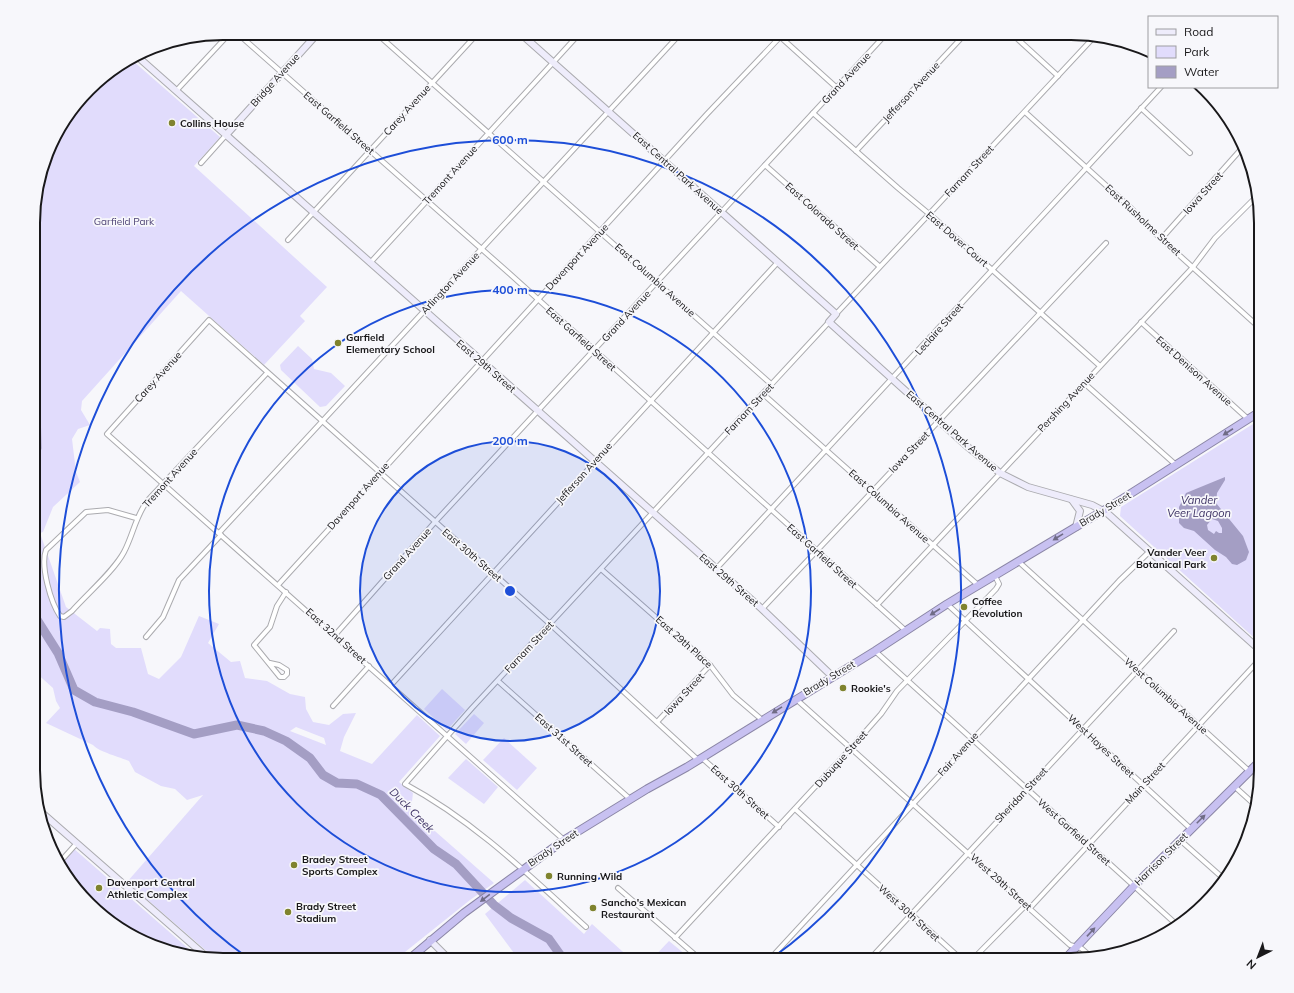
<svg xmlns="http://www.w3.org/2000/svg" width="1294" height="993" font-family="Mulish,sans-serif">
<style>
.green{fill:#e1dcfc;fill-rule:evenodd}
.water{fill:#a49ec4;fill-rule:evenodd}
.lines{fill:none;stroke-linecap:round;stroke-linejoin:round}
.river{stroke:#a49ec4;stroke-width:9}
.street-casing{stroke:#ababaf;stroke-width:6}
.secondary-casing{stroke:#ababaf;stroke-width:8}
.highway-casing{stroke:#8b86a6;stroke-width:9}
.street{stroke:#fff;stroke-width:4}
.secondary{stroke:#eeecfb;stroke-width:6}
.highway{stroke:#c8c1f1;stroke-width:7}
.oneway{fill:#706c86}
.ring{fill:none;stroke:#1d4ed8;stroke-width:2}
.poi-dot{fill:#7f832e;stroke:#f7f7fb;stroke-width:1.5}
.labels{text-anchor:middle;dominant-baseline:central;stroke-width:3.5;stroke-linejoin:round;paint-order:stroke}
.street-label{font-size:10px;fill:#19181a;stroke:#f7f7fb}
.poi-label{font-size:10px;font-weight:bold;fill:#19181a;stroke:#f7f7fb;text-anchor:start}
.park-label{font-size:10px;fill:#4c4174;stroke:#f7f7fb}
.water-label{font-size:11px;font-style:italic;fill:#3d3264;stroke:#f7f7fb}
.rim{fill:none;stroke:#19181a;stroke-width:2}
.centre{fill:#1d4ed8;stroke:#f7f7fb;stroke-width:2}
.ring-label{font-size:12px;text-anchor:middle;font-weight:bold;fill:#1d4ed8;stroke:#f7f7fb;stroke-width:3.5;stroke-linejoin:round;paint-order:stroke}
</style>
<rect width="100%" height="100%" fill="#f7f7fb"/>
<g class="green">
<path d="M132,60L220,137L194,166L327,287L300,316L305,321L264,365L181,291L82,401L81,410L90,425L78,429L72,439L76,472L80,482L53,507L43,532L40,533L66,607L97,631L100,628L110,629L111,644L116,648H141L148,674L159,679L181,657L199,616L219,624L208,643L231,662L240,661L245,678L267,681L290,694L305,697L306,709L313,722L329,725L343,714L356,713L344,737L340,751L372,764L417,715L440,736L399,782L413,793L411,810L494,883L470,900L395,960H217L127,882L203,795L187,800L175,789L161,786L135,772L129,761C120,757 99,752 93,745L46,723L60,708L56,701L53,688L34,671L35,198L58,128L98,80ZM296,727L324,738L326,745L290,731Z"/>
<path d="M298,346L312,359L314,369L331,373L345,386L326,406L320,407L281,370L280,365Z"/>
<path d="M1261,419V644L1120,516L1121,507Z"/>
<path d="M442,689L465,710L447,730L424,709Z"/>
<path d="M474,714L484,723L466,744L455,734Z"/>
<path d="M504,738L537,768L517,790L483,760Z"/>
<path d="M466,759L498,787L484,804L448,778Z"/>
<path d="M73,848L198,957L150,946L98,913L59,863Z"/>
<path d="M525,880L584,934L592,924L632,960H519L485,914Z"/>
<path d="M669,941L692,960H651Z"/>
</g>
<path class="water" d="M1225,477V480L1217,493L1216,503L1243,536L1249,552L1246,560L1237,565L1232,564L1226,557L1215,550L1194,531L1184,528L1179,523V507L1186,493ZM1212,519L1218,521L1222,528V533H1219L1216,531L1214,534L1208,530L1207,525Z"/>
<g class="lines">
<g class="river">
<path d="M57,132L62,124"/>
<path d="M34,455L37,448L36,406L34,400"/>
<path d="M34,615L58,653L74,690L95,702L133,712L194,734L237,725L264,731L286,741L310,758L323,775L337,783L357,784L381,795L434,849L456,864L494,905L511,918L549,939L564,960"/>
</g>
<defs>
<g id="street">
<path d="M237,33L510,274L906,631"/>
<path d="M376,33L771,384"/>
<path d="M776,33L837,88"/>
<path d="M1011,33L1058,76"/>
<path d="M176,91L230,33"/>
<path d="M1141,108L1190,153"/>
<path d="M1025,112L1132,209L1148,227L1261,329"/>
<path d="M813,113L898,188L934,218L1100,366"/>
<path d="M856,151L966,33"/>
<path d="M201,163L226,135"/>
<path d="M765,165L879,266"/>
<path d="M1162,238L1243,147"/>
<path d="M288,240L478,33"/>
<path d="M370,263L580,33"/>
<path d="M836,314L1095,36"/>
<path d="M1141,322L1248,419"/>
<path d="M1084,383L1176,465"/>
<path d="M763,394L979,586"/>
<path d="M136,518L108,510L86,512L46,550C40,566 51,603 60,616L64,617L72,611C87,594 114,571 124,552C133,535 135,518 147,501L267,373"/>
<path d="M219,533L681,33"/>
<path d="M1019,562L1249,771"/>
<path d="M601,569L710,665L733,695L761,719"/>
<path d="M716,569L1161,87"/>
<path d="M278,585L707,114L780,37"/>
<path d="M947,604L1191,829"/>
<path d="M877,605L1193,267L1215,238L1255,198"/>
<path d="M762,609L1106,243"/>
<path d="M335,635L435,522L887,33"/>
<path d="M146,637L163,617L179,580L221,535"/>
<path d="M875,651L1176,924"/>
<path d="M270,663L279,665L287,670V674L284,677H280L254,645L270,627L277,606L286,592"/>
<path d="M498,681L630,799"/>
<path d="M391,685L778,262"/>
<path d="M796,699L1070,945L1081,948L1090,956"/>
<path d="M333,706L369,666"/>
<path d="M657,722L710,665"/>
<path d="M702,758L779,827"/>
<path d="M1234,786L1255,805"/>
<path d="M795,809L962,960"/>
<path d="M564,840L107,434L209,320L550,624L698,760"/>
<path d="M1180,840L1224,879"/>
<path d="M59,863L77,843"/>
<path d="M618,888L701,960"/>
<path d="M1030,908L1261,658"/>
<path d="M586,927C529,875 474,821 405,784L472,708L829,322"/>
<path d="M675,938L851,748L881,714L897,691L996,589L999,584L995,576"/>
<path d="M769,960L1119,581L1150,551"/>
<path d="M869,960L1174,631"/>
<path d="M972,960L1026,905"/>
</g>
<g id="secondary">
<path d="M520,33L836,314L829,322L969,448L1000,473L1028,487L1092,505L1107,513L1261,651"/>
<path d="M138,57L762,609L833,677"/>
<path d="M226,135L318,33"/>
<path d="M1072,500L1080,511L1076,527"/>
<path d="M41,812L209,959"/>
<path d="M430,940L450,960"/>
</g>
<g id="highway">
<path d="M408,960L464,913L564,840L647,789L687,767L875,651L947,604L1111,506L1261,411"/>
<path d="M1064,960L1134,886L1261,760"/>
</g>
</defs>
<use href="#street" class="street-casing"/>
<use href="#secondary" class="secondary-casing"/>
<use href="#highway" class="highway-casing"/>
<use href="#street" class="street"/>
<use href="#secondary" class="secondary"/>
<use href="#highway" class="highway"/>
</g>
<defs><path id="oneway-solid" d="M-6-.8H1V-3.2L6.5 0L1 3.2V.8H-6Z"/></defs>
<g class="oneway">
<use href="#oneway-solid" transform="translate(1228 432) rotate(147)"/>
<use href="#oneway-solid" transform="translate(1058 537) rotate(148)"/>
<use href="#oneway-solid" transform="translate(935 612) rotate(147)"/>
<use href="#oneway-solid" transform="translate(777 710) rotate(148)"/>
<use href="#oneway-solid" transform="translate(1201 819) rotate(-45)"/>
<use href="#oneway-solid" transform="translate(485 898) rotate(143)"/>
<use href="#oneway-solid" transform="translate(1091 932) rotate(-47)"/>
</g>
<circle cx="510" cy="591" r="150" fill="#1d4ed8" fill-opacity=".12"/>
<g class="ring">
<circle cx="510" cy="591" r="150"/>
<circle cx="510" cy="591" r="301"/>
<path d="M248 958A451 451 0 1 1 772 958"/>
</g>
<g class="poi-dot">
<circle cx="172" cy="123" r="4"/>
<circle cx="338" cy="343" r="4"/>
<circle cx="1214" cy="558" r="4"/>
<circle cx="964" cy="607" r="4"/>
<circle cx="843" cy="688" r="4"/>
<circle cx="294" cy="865" r="4"/>
<circle cx="549" cy="876" r="4"/>
<circle cx="99" cy="888" r="4"/>
<circle cx="593" cy="908" r="4"/>
<circle cx="288" cy="912" r="4"/>
</g>
<g class="labels">
<g class="street-label">
<text transform="translate(846 78) rotate(-47)">Grand Avenue</text>
<text transform="translate(275 80) rotate(-48)">Bridge Avenue</text>
<text transform="translate(911 92) rotate(-47)">Jefferson Avenue</text>
<text transform="translate(407 110) rotate(-48)">Carey Avenue</text>
<text transform="translate(339 123) rotate(41)">East Garfield Street</text>
<text transform="translate(969 171) rotate(-47)">Farnam Street</text>
<text transform="translate(678 173) rotate(42)">East Central Park Avenue</text>
<text transform="translate(450 175) rotate(-48)">Tremont Avenue</text>
<text transform="translate(1203 193) rotate(-48)">Iowa Street</text>
<text transform="translate(822 216) rotate(42)">East Colorado Street</text>
<text transform="translate(1143 220) rotate(43)">East Rusholme Street</text>
<text transform="translate(957 239) rotate(41)">East Dover Court</text>
<text transform="translate(577 257) rotate(-47)">Davenport Avenue</text>
<text transform="translate(655 280) rotate(42)">East Columbia Avenue</text>
<text transform="translate(450 283) rotate(-47)">Arlington Avenue</text>
<text transform="translate(626 316) rotate(-47)">Grand Avenue</text>
<text transform="translate(939 329) rotate(-48)">Leclaire Street</text>
<text transform="translate(581 339) rotate(42)">East Garfield Street</text>
<text transform="translate(486 366) rotate(41)">East 29th Street</text>
<text transform="translate(1194 371) rotate(42)">East Denison Avenue</text>
<text transform="translate(158 377) rotate(-48)">Carey Avenue</text>
<text transform="translate(1066 402) rotate(-47)">Pershing Avenue</text>
<text transform="translate(749 409) rotate(-47)">Farnam Street</text>
<text transform="translate(952 431) rotate(41)">East Central Park Avenue</text>
<text transform="translate(909 452) rotate(-46)">Iowa Street</text>
<text transform="translate(584 473) rotate(-48)">Jefferson Avenue</text>
<text transform="translate(170 478) rotate(-48)">Tremont Avenue</text>
<text transform="translate(358 496) rotate(-48)">Davenport Avenue</text>
<text transform="translate(889 506) rotate(42)">East Columbia Avenue</text>
<text transform="translate(1105 509) rotate(-31)">Brady Street</text>
<text transform="translate(407 554) rotate(-48)">Grand Avenue</text>
<text transform="translate(472 555) rotate(41)">East 30th Street</text>
<text transform="translate(822 556) rotate(42)">East Garfield Street</text>
<text transform="translate(729 580) rotate(41)">East 29th Street</text>
<text transform="translate(336 636) rotate(42)">East 32nd Street</text>
<text transform="translate(684 642) rotate(42)">East 29th Place</text>
<text transform="translate(529 647) rotate(-47)">Farnam Street</text>
<text transform="translate(829 678) rotate(-31)">Brady Street</text>
<text transform="translate(684 694) rotate(-47)">Iowa Street</text>
<text transform="translate(1166 696) rotate(42)">West Columbia Avenue</text>
<text transform="translate(564 740) rotate(42)">East 31st Street</text>
<text transform="translate(1101 746) rotate(43)">West Hayes Street</text>
<text transform="translate(958 754) rotate(-48)">Fair Avenue</text>
<text transform="translate(841 759) rotate(-48)">Dubuque Street</text>
<text transform="translate(1145 783) rotate(-47)">Main Street</text>
<text transform="translate(740 792) rotate(42)">East 30th Street</text>
<text transform="translate(1021 795) rotate(-47)">Sheridan Street</text>
<text transform="translate(1074 832) rotate(42)">West Garfield Street</text>
<text transform="translate(553 848) rotate(-34)">Brady Street</text>
<text transform="translate(1161 859) rotate(-45)">Harrison Street</text>
<text transform="translate(1001 882) rotate(42)">West 29th Street</text>
<text transform="translate(909 913) rotate(42)">West 30th Street</text>
</g>
<g class="poi-label">
<text x="180" y="123">Collins House</text>
<text x="346" y="337">Garfield<tspan x="346" dy="12">Elementary School</tspan></text>
<text x="1206" y="552" text-anchor="end">Vander Veer<tspan x="1206" dy="12">Botanical Park</tspan></text>
<text x="972" y="601">Coffee<tspan x="972" dy="12">Revolution</tspan></text>
<text x="851" y="688">Rookie's</text>
<text x="302" y="859">Bradey Street<tspan x="302" dy="12">Sports Complex</tspan></text>
<text x="557" y="876">Running Wild</text>
<text x="107" y="882">Davenport Central<tspan x="107" dy="12">Athletic Complex</tspan></text>
<text x="601" y="902">Sancho's Mexican<tspan x="601" dy="12">Restaurant</tspan></text>
<text x="296" y="906">Brady Street<tspan x="296" dy="12">Stadium</tspan></text>
</g>
<g class="park-label">
<text x="124" y="221">Garfield Park</text>
</g>
<g class="water-label">
<text x="1199" y="500">Vander<tspan x="1199" dy="13">Veer Lagoon</tspan></text>
<text transform="translate(412 810) rotate(45)">Duck Creek</text>
</g>
</g>
<path d="M0 0H1294V993H0ZM223 40H1071A183 183 0 0 1 1254 223V770A183 183 0 0 1 1071 953H223A183 183 0 0 1 40 770V223A183 183 0 0 1 223 40Z" fill="#f7f7fb" fill-rule="evenodd"/>
<path class="rim" d="M223 40H1071A183 183 0 0 1 1254 223V770A183 183 0 0 1 1071 953H223A183 183 0 0 1 40 770V223A183 183 0 0 1 223 40Z"/>
<circle cx="510" cy="591" r="6" class="centre"/>
<g class="ring-label">
<text x="510" y="144">600 m</text>
<text x="510" y="294">400 m</text>
<text x="510" y="445">200 m</text>
</g>
<rect x="1148" y="16" width="130" height="72" fill="#f7f7fb" stroke="#9e9ea1"/>
<rect x="1156" y="29" width="20" height="6" fill="#eeecfb" stroke="#9e9ea1"/>
<text x="1184" y="36" font-size="12" fill="#19181a">Road</text>
<rect x="1156" y="46" width="20" height="12" fill="#e1dcfc" stroke="#9e9ea1"/>
<text x="1184" y="56" font-size="12" fill="#19181a">Park</text>
<rect x="1156" y="66" width="20" height="12" fill="#a49ec4" stroke="#9e9ea1"/>
<text x="1184" y="76" font-size="12" fill="#19181a">Water</text>
<g transform="translate(1258 957) rotate(222)" stroke="#f7f7fb" stroke-width="3" paint-order="stroke">
<path d="M0-3L7 15L0 10L-7 15Z" fill="#19181a"/>
<text y="-6" font-size="11" font-weight="bold" text-anchor="middle" fill="#19181a">N</text>
</g>
</svg>
